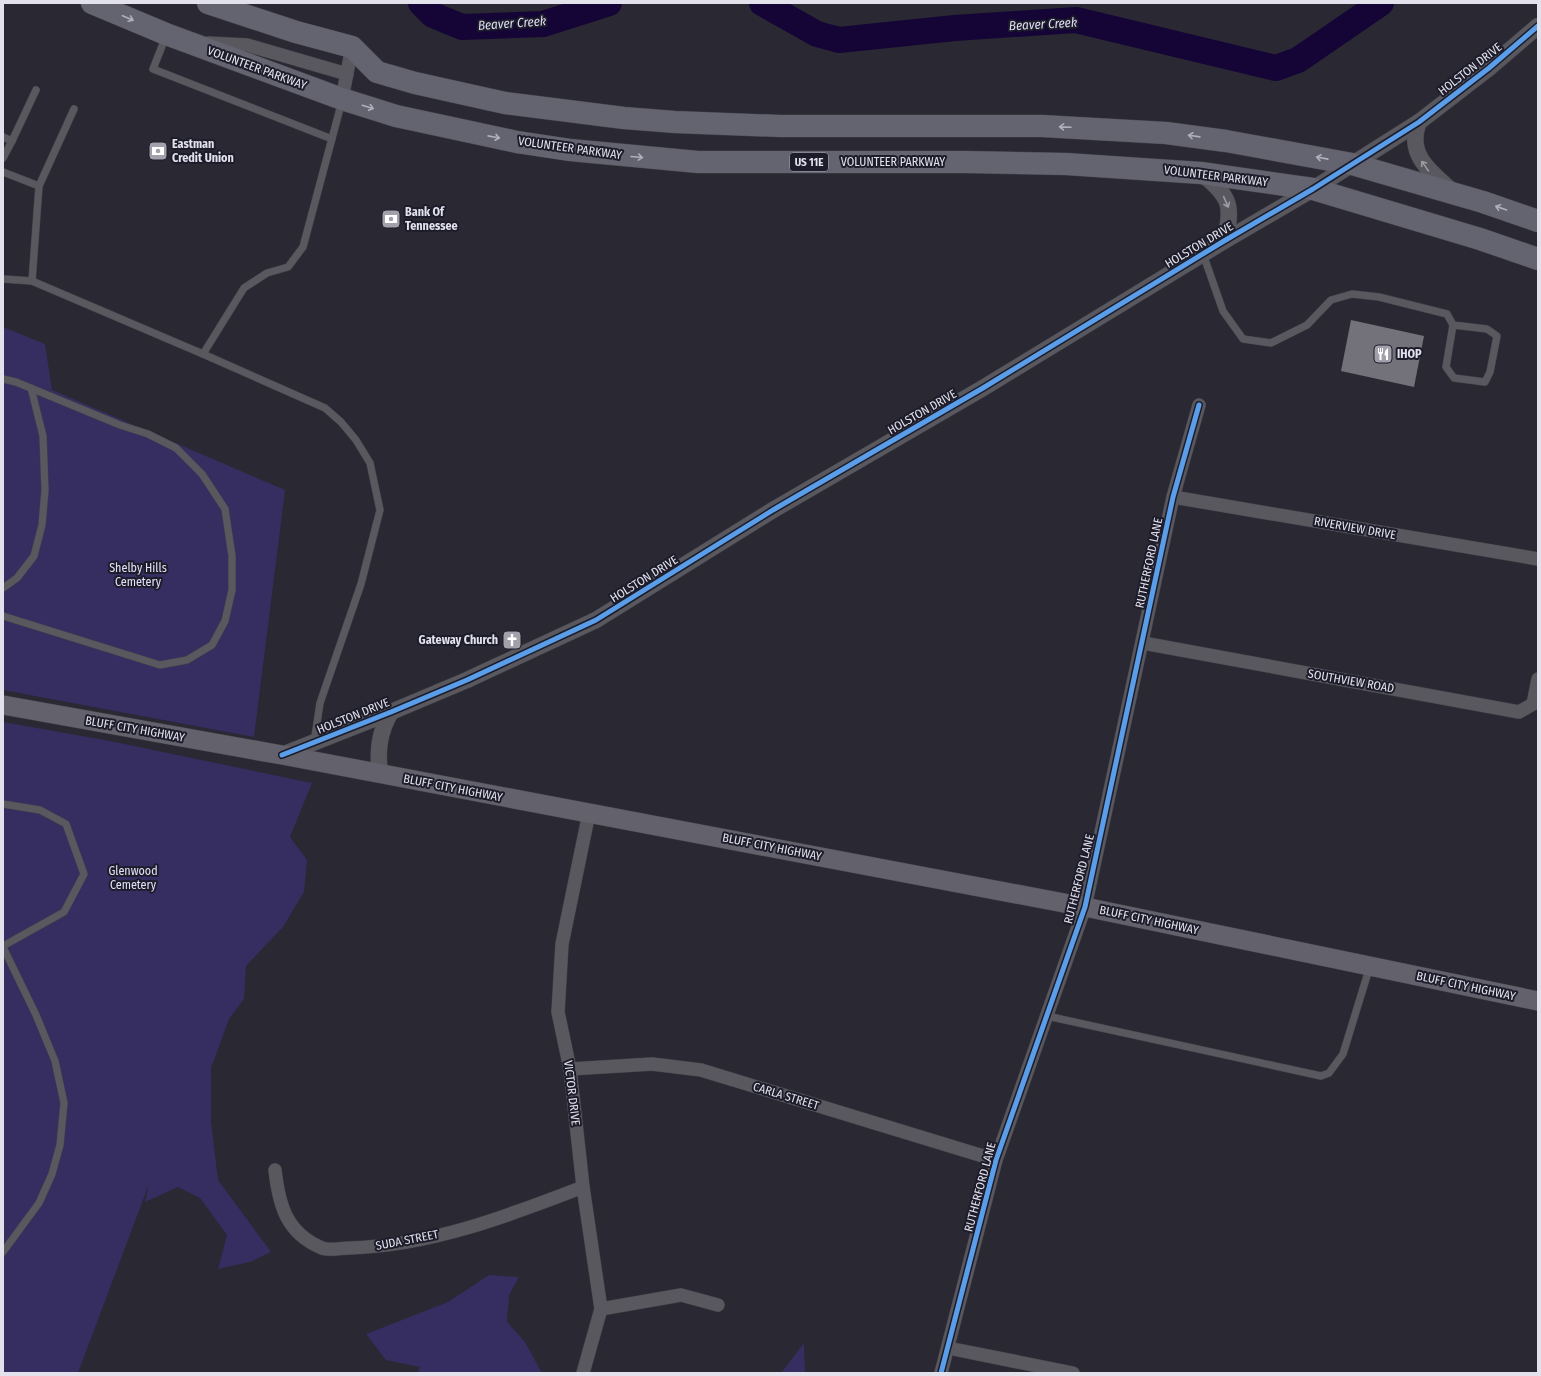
<svg xmlns="http://www.w3.org/2000/svg" width="1541" height="1376" font-family="'Fira Sans Condensed',sans-serif">
<style>
.green{fill:#362d61}
.lines{fill:none;stroke-linecap:round;stroke-linejoin:round}
.river{stroke:#140536;stroke-width:26}
.building{fill:#73727b}
.service-casing{stroke:#44434b;stroke-width:8}
.minor-casing{stroke:#44434b;stroke-width:14}
.tertiary-casing{stroke:#44434b;stroke-width:17}
.secondary-casing{stroke:#44434b;stroke-width:20}
.trunk-casing{stroke:#44434b;stroke-width:23}
.service{stroke:#58585e;stroke-width:7}
.minor{stroke:#58585e;stroke-width:13}
.tertiary{stroke:#58585e;stroke-width:16}
.secondary{stroke:#63626c;stroke-width:19}
.trunk{stroke:#646370;stroke-width:22}
.cycleway-casing{stroke:#1d1c2b;stroke-width:8}
.cycleway{stroke:#5a9eea;stroke-width:5}
.oneway{stroke:#b0afba}
.oneway2{stroke:#9d9ca5}
.labels{text-anchor:middle;dominant-baseline:central;stroke-width:4;stroke-linejoin:round;paint-order:stroke}
.shield{fill:#1d1c2b;stroke:#a7a6b2;stroke-width:1}
.shield-label{font-size:11px;font-weight:bold;fill:#e2e1ec}
.street-label{font-size:12px;fill:#e2e1ec;stroke:#1d1c2b}
.poi-label{font-size:12px;font-weight:bold;fill:#e2e1ec;stroke:#1d1c2b;text-anchor:start}
.park-label{font-size:12px;fill:#e2e1f7;stroke:#1d1c2b}
.water-label{font-size:13px;font-style:italic;fill:#deddf3;stroke:#1d1c2b}
</style>
<rect width="100%" height="100%" fill="#2a2832"/>
<g class="green">
<path d="M3,327L45,344L52,390L285,490L254,737L3,690Z"/>
<path d="M3,722L110,741L312,783L290,837L307,860L304,892L283,927L246,966L244,999L229,1019L211,1068V1121L218,1180L271,1252L250,1262L218,1269L227,1235L200,1198L178,1187L145,1202L149,1184L78,1373H3Z"/>
<path d="M489,1275L519,1277L509,1295L507,1322L525,1342L542,1373H418L420,1367L386,1360L366,1334L448,1302Z"/>
<path d="M804,1343L805,1373H780H781Z"/>
</g>
<g class="lines">
<g class="river">
<path d="M421,3L433,15L462,27L543,24L609,3"/>
<path d="M762,3L817,34L839,40L955,28L1076,20L1276,68L1298,60L1381,3"/>
</g>
</g>
<path class="building" d="M1351,320L1424,336L1414,387L1341,371Z"/>
<g class="lines">
<defs>
<g id="service">
<path d="M166,36L153,69L332,139"/>
<path d="M3,137L12,141L3,158"/>
<path d="M12,141L36,90"/>
<path d="M3,172L39,186L32,281"/>
<path d="M39,186L74,109"/>
<path d="M1203,254L1223,311L1243,339L1271,343L1307,325L1331,300L1352,294L1379,297L1447,314L1453,325L1446,367L1454,378L1485,382L1490,372L1497,336L1487,329L1453,325"/>
<path d="M3,279L32,281L203,354L244,288L267,273L288,267L303,247L342,101"/>
<path d="M203,354L325,408L341,422L356,440L370,463L380,510L361,584L320,703L314,743"/>
<path d="M3,379L16,382L120,425L148,434L176,448L202,474L225,509L232,556V590L225,621L212,645L187,660L160,665L3,616"/>
<path d="M3,588L17,578L34,556L42,525L45,490L43,436L31,388"/>
<path d="M3,804L40,810L66,824L84,874L64,912L3,946"/>
<path d="M3,947L36,1015L55,1061L64,1103L60,1145L52,1174L39,1203L3,1252"/>
<path d="M1047,1016L1321,1076L1329,1073L1343,1054L1370,966"/>
</g>
<g id="minor">
<path d="M208,43L247,45L347,74"/>
<path d="M342,99L352,47"/>
<path d="M1173,497L1538,559"/>
<path d="M1143,643L1519,712L1533,704L1538,679"/>
<path d="M570,1069L652,1064L701,1070L996,1160"/>
<path d="M275,1170C279,1205 286,1233 322,1248C329,1251 341,1248 349,1248C430,1246 508,1216 583,1187"/>
<path d="M601,1309L681,1295L718,1305"/>
<path d="M948,1348L1073,1373"/>
<path d="M583,1373L601,1309L583,1187L570,1069L558,1012L562,944L589,813"/>
<path d="M941,1373L996,1160L1085,907L1173,497L1199,405"/>
</g>
<g id="tertiary">
<path d="M1419,122C1406,153 1429,171 1451,190"/>
<path d="M1201,173C1230,196 1234,206 1224,241"/>
<path d="M282,755L391,712L467,680L596,620L773,510L983,388L1224,241L1313,189L1419,122L1489,68L1538,26"/>
<path d="M380,774C377,751 379,732 391,712"/>
</g>
<path id="secondary" d="M3,705L282,755L1085,907L1538,1001"/>
<g id="trunk">
<path d="M92,3L166,34L342,99L396,116L517,142L570,150L698,162H964L1066,164L1201,173L1313,189L1480,239L1538,259"/>
<path d="M208,3L296,32L352,47L377,72L415,83L505,103L624,118L675,122L780,126H1042L1166,133L1226,141L1352,164L1483,202L1538,221"/>
</g>
</defs>
<use href="#service" class="service-casing"/>
<use href="#minor" class="minor-casing"/>
<use href="#tertiary" class="tertiary-casing"/>
<use href="#secondary" class="secondary-casing"/>
<use href="#trunk" class="trunk-casing"/>
<use href="#service" class="service"/>
<use href="#minor" class="minor"/>
<use href="#tertiary" class="tertiary"/>
<use href="#secondary" class="secondary"/>
<use href="#trunk" class="trunk"/>
<defs>
<g id="cycleway">
<path d="M282,755L391,712L467,680L596,620L773,510L983,388L1224,241L1313,189L1419,122L1489,68L1538,26"/>
<path d="M941,1373L996,1160L1085,907L1173,497L1199,405"/>
</g>
</defs>
<use href="#cycleway" class="cycleway-casing"/>
<use href="#cycleway" class="cycleway"/>
</g>
<defs><path id="oneway-shaft" d="M-6 0H5M1.5-3L5.5 0L1.5 3" fill="none" stroke-width="1.6" stroke-linecap="round" stroke-linejoin="round"/></defs>
<g class="oneway">
<use href="#oneway-shaft" transform="translate(128 18) rotate(23)"/>
<use href="#oneway-shaft" transform="translate(368 107) rotate(17)"/>
<use href="#oneway-shaft" transform="translate(1065 127) rotate(-178)"/>
<use href="#oneway-shaft" transform="translate(1194 136) rotate(-172)"/>
<use href="#oneway-shaft" transform="translate(494 137) rotate(11)"/>
<use href="#oneway-shaft" transform="translate(637 157) rotate(5)"/>
<use href="#oneway-shaft" transform="translate(1322 158) rotate(-169)"/>
<use href="#oneway-shaft" transform="translate(1501 208) rotate(-161)"/>
</g>
<g class="oneway2">
<use href="#oneway-shaft" transform="translate(1425 166) rotate(-125)"/>
<use href="#oneway-shaft" transform="translate(1226 202) rotate(67)"/>
</g>
<defs>
<symbol id="bank-square" viewBox="-11 -11 22 22"><rect x="-9" y="-9" width="18" height="18" rx="4" fill="#a2a0ab" stroke="#1d1c2b"/><path d="M-6-4H6V4H-6ZM0-2.3a2.3 2.3 0 1 0 0 4.6a2.3 2.3 0 1 0 0-4.6Z" fill="#fff"/></symbol>
<symbol id="restaurant-square" viewBox="-11 -11 22 22"><rect x="-9" y="-9" width="18" height="18" rx="4" fill="#a2a0ab" stroke="#1d1c2b"/><path d="M-5-6h1v4h1v-4h1v4h1v-4h1v5L-1.5 .5V6h-2V.5L-5-1ZM5-6V6H3V1.5H1.5Q1.5-4 5-6Z" fill="#fff"/></symbol>
<symbol id="church-square" viewBox="-11 -11 22 22"><rect x="-9" y="-9" width="18" height="18" rx="4" fill="#a2a0ab" stroke="#1d1c2b"/><path d="M-1.2-6h2.4v3.5h3.3v2.4h-3.3V6h-2.4V-.1h-3.3v-2.4h3.3Z" fill="#fff"/></symbol>
</defs>
<g fill-rule="evenodd">
<use href="#bank-square" x="147" y="140" width="22" height="22"/>
<use href="#bank-square" x="380" y="208" width="22" height="22"/>
<use href="#restaurant-square" x="1372" y="343" width="22" height="22"/>
<use href="#church-square" x="501" y="629" width="22" height="22"/>
</g>
<g class="labels">
<rect class="shield" x="790" y="153" width="38" height="18" rx="3"/>
<g class="shield-label">
<text x="809" y="162">US 11E</text>
</g>
<g class="street-label">
<text transform="translate(257 68) rotate(20)">VOLUNTEER PARKWAY</text>
<text transform="translate(1470 69) rotate(-38)">HOLSTON DRIVE</text>
<text transform="translate(570 148) rotate(8)">VOLUNTEER PARKWAY</text>
<text x="893" y="162">VOLUNTEER PARKWAY</text>
<text transform="translate(1216 176) rotate(7)">VOLUNTEER PARKWAY</text>
<text transform="translate(1199 245) rotate(-31)">HOLSTON DRIVE</text>
<text transform="translate(922 412) rotate(-30)">HOLSTON DRIVE</text>
<text transform="translate(1355 528) rotate(10)">RIVERVIEW DRIVE</text>
<text transform="translate(1149 563) rotate(-78)">RUTHERFORD LANE</text>
<text transform="translate(644 579) rotate(-32)">HOLSTON DRIVE</text>
<text transform="translate(1351 681) rotate(10)">SOUTHVIEW ROAD</text>
<text transform="translate(353 716) rotate(-22)">HOLSTON DRIVE</text>
<text transform="translate(135 729) rotate(10)">BLUFF CITY HIGHWAY</text>
<text transform="translate(453 788) rotate(11)">BLUFF CITY HIGHWAY</text>
<text transform="translate(772 847) rotate(11)">BLUFF CITY HIGHWAY</text>
<text transform="translate(1079 879) rotate(-76)">RUTHERFORD LANE</text>
<text transform="translate(1149 920) rotate(12)">BLUFF CITY HIGHWAY</text>
<text transform="translate(1466 986) rotate(12)">BLUFF CITY HIGHWAY</text>
<text transform="translate(572 1093) rotate(83)">VICTOR DRIVE</text>
<text transform="translate(786 1096) rotate(17)">CARLA STREET</text>
<text transform="translate(980 1187) rotate(-75)">RUTHERFORD LANE</text>
<text transform="translate(407 1240) rotate(-11)">SUDA STREET</text>
</g>
<g class="poi-label">
<text x="172" y="144">Eastman<tspan x="172" dy="14">Credit Union</tspan></text>
<text x="405" y="212">Bank Of<tspan x="405" dy="14">Tennessee</tspan></text>
<text x="1397" y="354">IHOP</text>
<text x="498" y="640" text-anchor="end">Gateway Church</text>
</g>
<g class="park-label">
<text x="138" y="568">Shelby Hills<tspan x="138" dy="14">Cemetery</tspan></text>
<text x="133" y="871">Glenwood<tspan x="133" dy="14">Cemetery</tspan></text>
</g>
<g class="water-label">
<text transform="translate(512 23) rotate(-4)">Beaver Creek</text>
<text transform="translate(1043 24) rotate(-3)">Beaver Creek</text>
</g>
</g>
<rect width="1541" height="1376" fill="none" stroke="#e2e1ec" stroke-width="8"/>
</svg>
